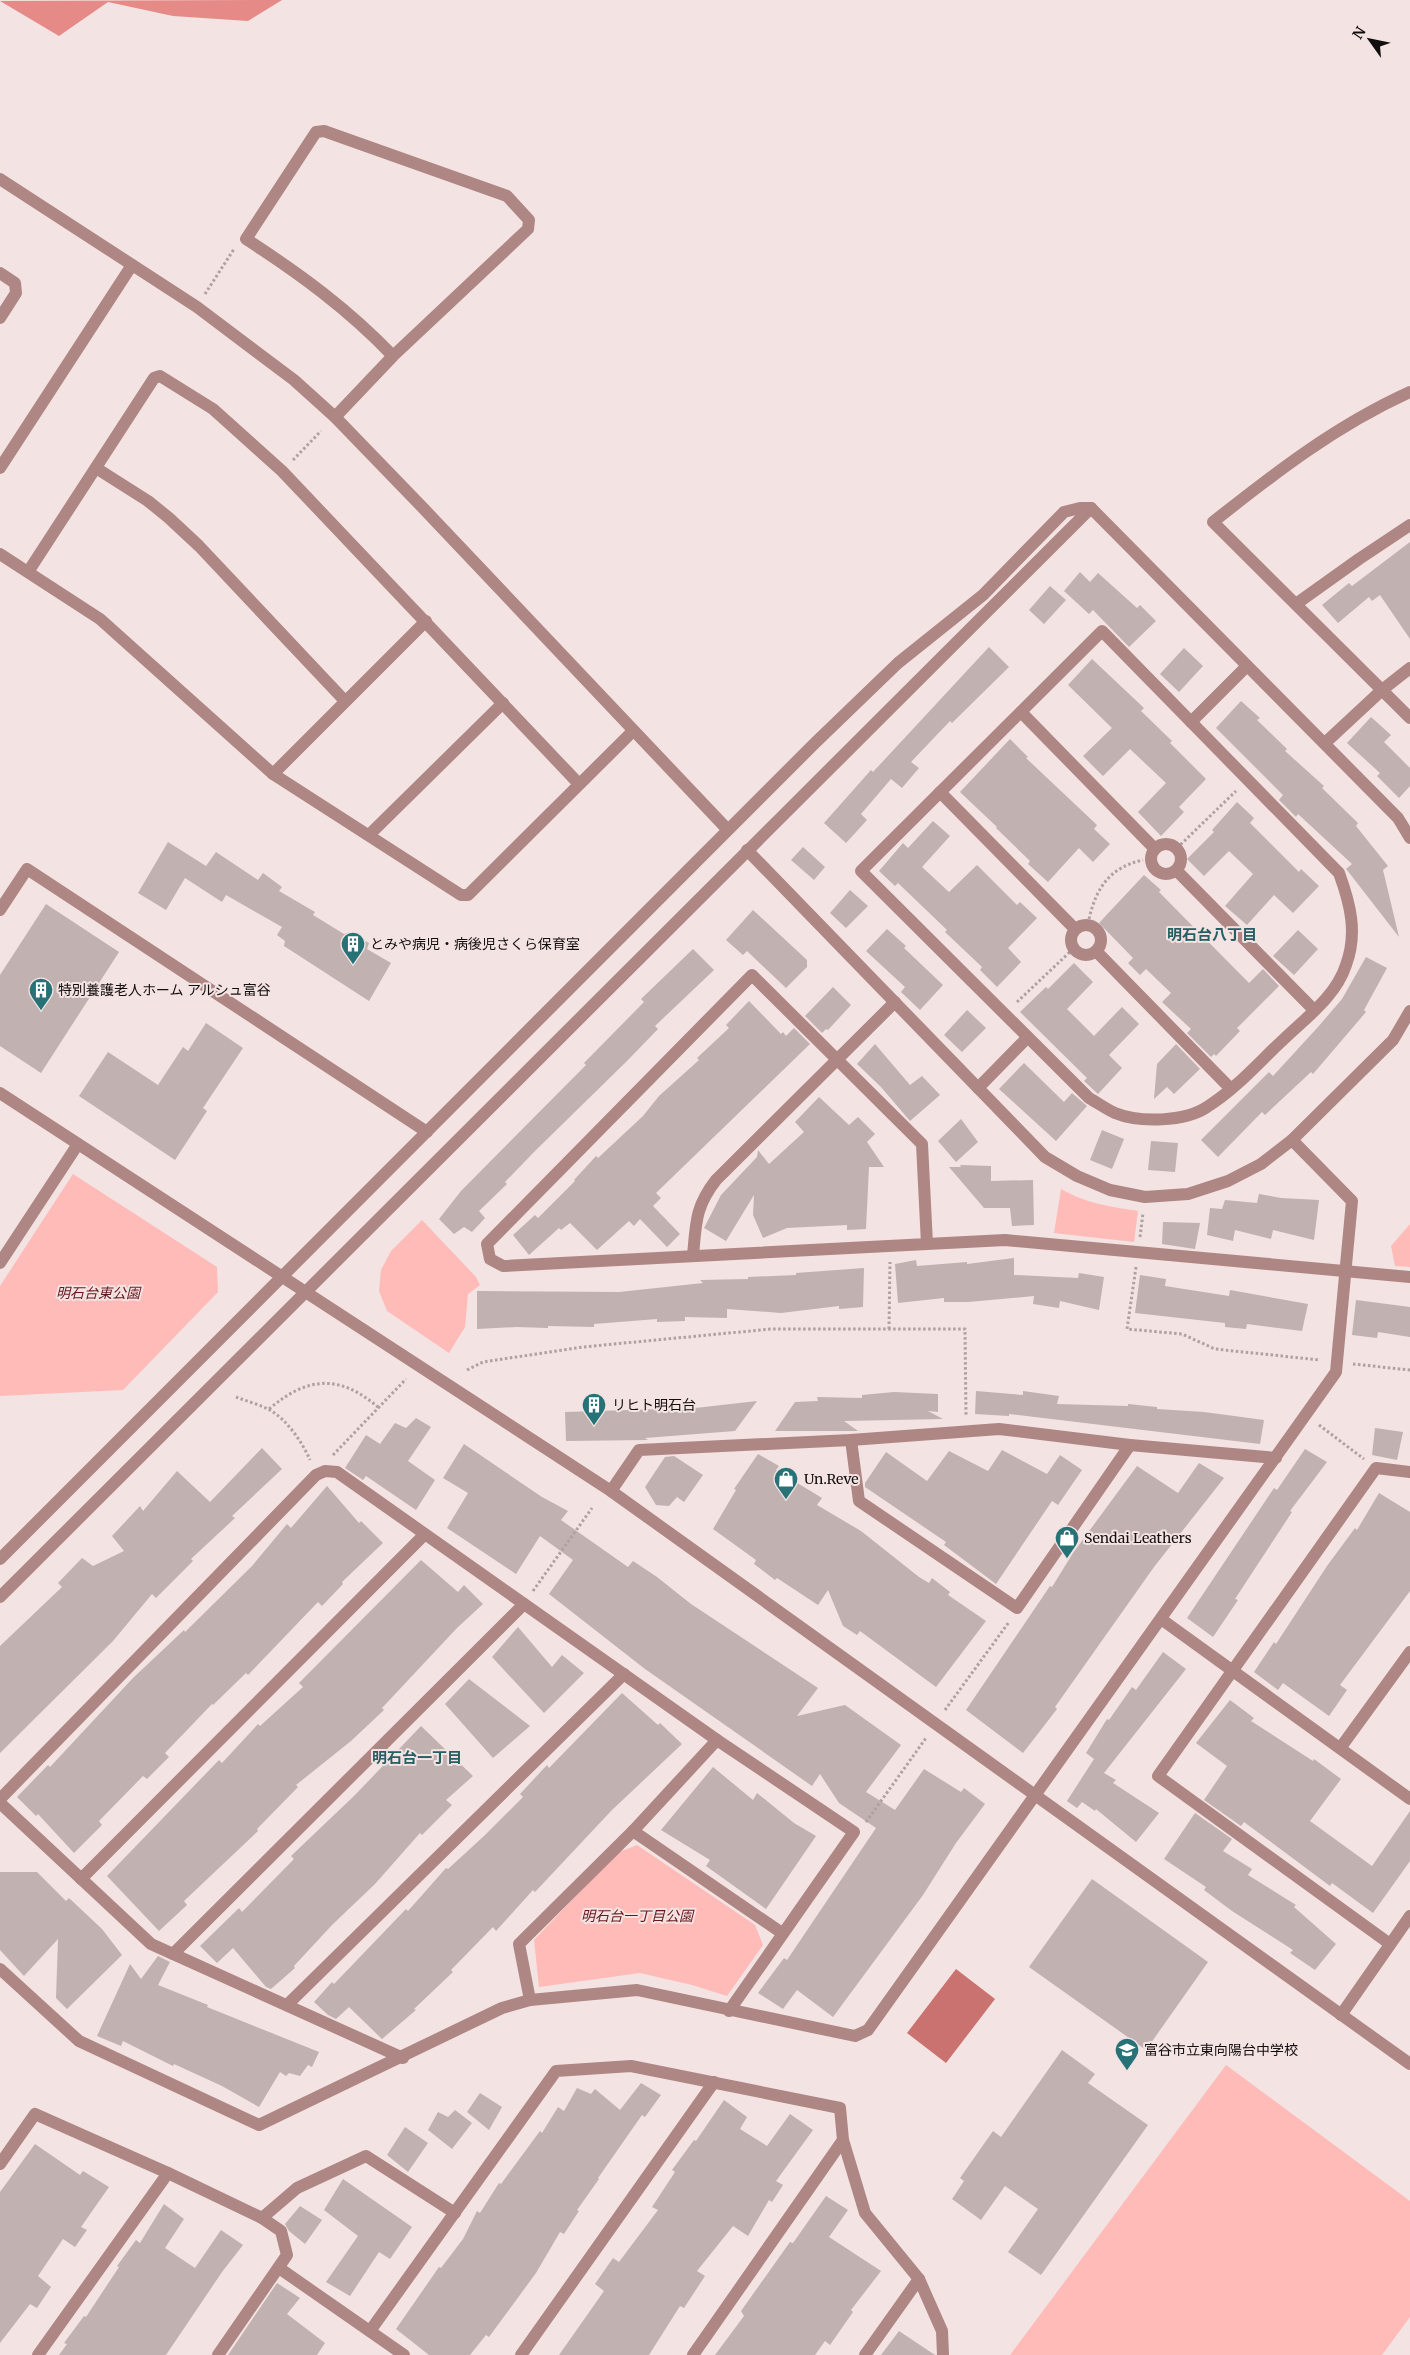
<svg xmlns="http://www.w3.org/2000/svg" width="1410" height="2355" font-family="Merriweather,'Noto Sans JP',serif">
<style>
.green{fill:#febbb8}
.forest{fill:#e58a87}
.water{fill:#ca7270}
.building{fill:#c1b1b0}
.lines{fill:none;stroke-linecap:round;stroke-linejoin:round}
.path{stroke:#aea1a1;stroke-width:3;stroke-dasharray:2.5 2.5;stroke-linecap:butt}
.minor{stroke:#ae8683;stroke-width:12}
.tertiary{stroke:#ae8683;stroke-width:12}
.labels{text-anchor:middle;dominant-baseline:central;stroke-width:4;stroke-linejoin:round;paint-order:stroke}
.poi-label{font-size:14px;fill:#130e0e;stroke:#f3e3e2;text-anchor:start}
.park-label{font-size:14px;font-style:italic;fill:#67161c;stroke:#f3e3e2}
.neighbourhood-label{font-size:15px;font-weight:bold;fill:#255f63;stroke:#f3e3e2}
</style>
<rect width="100%" height="100%" fill="#f3e3e2"/>
<g class="green">
<path d="M73,1174L217,1267L218,1292L123,1390L0,1396V1286Z"/>
<path d="M1061,1189C1088,1204 1107,1206 1138,1211L1134,1242L1054,1233Z"/>
<path d="M422,1220L476,1277L480,1285L468,1294L465,1327L449,1353L387,1311L379,1291L381,1270L391,1251Z"/>
<path d="M1410,1224V1267L1395,1266L1391,1246Z"/>
<path d="M637,1845L755,1925L763,1945L727,1996L692,1985L640,1973L539,1987L534,1940L617,1853Z"/>
<path d="M1226,2065L1410,2201V2317L1382,2355H1010Z"/>
</g>
<path class="forest" d="M282,0L248,21L173,16L108,2L59,36L0,1Z"/>
<path class="water" d="M956,1969L995,1999L946,2063L907,2033Z"/>
<g class="building">
<path d="M1410,542V639L1380,595L1372,601L1369,597L1338,623L1322,605L1349,583L1352,586Z"/>
<path d="M1080,572L1090,582L1098,573L1137,608L1140,605L1156,621L1129,647L1093,610L1089,614L1064,591Z"/>
<path d="M1050,586L1066,600L1044,624L1029,610Z"/>
<path d="M989,647L1009,667L952,723L950,721L911,762L919,768L902,788L891,779L861,814L867,820L846,843L824,823L871,770L873,772Z"/>
<path d="M1184,648L1203,666L1179,692L1160,674Z"/>
<path d="M1092,659L1144,708L1141,711L1172,741L1170,743L1206,779L1179,807L1184,812L1161,836L1138,812L1166,783L1130,749L1103,776L1083,756L1112,728L1068,685Z"/>
<path d="M1241,701L1260,718L1257,720L1287,749L1285,751L1324,786L1322,788L1358,823L1356,826L1388,866L1383,870L1399,937L1347,870L1346,869L1352,864L1298,814L1296,817L1279,800L1283,795L1216,728Z"/>
<path d="M1371,717L1391,735L1384,742L1410,768V786L1399,798L1377,776L1380,773L1347,743Z"/>
<path d="M1010,739L1028,757L1026,758L1097,825L1094,829L1110,844L1093,862L1079,848L1048,882L1028,864L1030,861L996,828L997,827L960,792Z"/>
<path d="M1237,802L1254,818L1250,823L1299,872L1301,869L1319,886L1293,913L1274,895L1247,925L1225,906L1253,874L1229,851L1204,876L1187,859L1214,832L1212,830Z"/>
<path d="M933,821L950,836L922,867L949,892L977,865L1017,905L1020,902L1037,918L1008,948L1021,962L997,987L980,970L982,967L945,932L947,930L898,883L895,886L879,871L903,843L908,848Z"/>
<path d="M168,842L206,866L216,852L258,880L263,873L282,887L279,891L315,912L313,915L344,934L350,932L369,943L367,949L391,963L369,1001L284,946L285,941L277,935L282,927L226,895L222,902L185,878L166,910L138,893Z"/>
<path d="M803,847L825,867L814,880L791,860Z"/>
<path d="M1144,875L1161,890L1159,892L1249,983L1263,969L1279,986L1237,1028L1240,1031L1216,1056L1214,1054L1211,1057L1187,1033L1191,1029L1162,1002L1171,993L1146,969L1140,975L1128,963L1133,958L1099,923Z"/>
<path d="M850,890L868,906L846,928L830,913Z"/>
<path d="M46,904L119,952L41,1073L0,1046V975Z"/>
<path d="M753,910L807,960V967L786,988L747,951L743,955L726,940Z"/>
<path d="M887,929L906,946L904,948L943,985L920,1010L901,992L905,987L866,951Z"/>
<path d="M1298,930L1318,949L1294,975L1273,956Z"/>
<path d="M693,949L714,970L655,1026L658,1029L627,1061L535,1151L505,1182L507,1184L479,1211L485,1218L472,1232L464,1227L454,1234L439,1219L461,1191L586,1065L584,1063L644,1002L641,999Z"/>
<path d="M1366,957L1387,968L1364,1010L1366,1012L1313,1074L1311,1072L1265,1115L1262,1112L1218,1157L1201,1140L1269,1072L1273,1076L1318,1027L1342,999Z"/>
<path d="M1074,963L1093,982L1067,1009L1094,1036L1122,1007L1139,1024L1109,1055L1122,1068L1098,1094L1084,1081L1087,1078L1020,1012L1046,987L1048,989Z"/>
<path d="M833,987L851,1005L828,1030L826,1029L822,1033L805,1016Z"/>
<path d="M749,1001L781,1034L783,1032L786,1036L794,1028L810,1044L656,1193L661,1198L653,1206L680,1234L667,1247L640,1219L634,1226L629,1221L597,1250L570,1223L561,1230L559,1228L529,1255L513,1235L535,1215L538,1218L575,1181L574,1180L596,1156L598,1158L643,1116L659,1096L699,1060L697,1058L729,1028L726,1025Z"/>
<path d="M967,1010L986,1028L962,1052L944,1035Z"/>
<path d="M206,1023L243,1048L203,1108L207,1111L175,1160L79,1096L108,1052L158,1085L183,1047L188,1051Z"/>
<path d="M875,1044L910,1085L922,1076L940,1095L910,1121L881,1087L857,1064Z"/>
<path d="M1176,1044L1200,1069L1174,1094L1167,1087L1154,1099L1157,1064Z"/>
<path d="M1024,1063L1064,1102L1072,1093L1087,1106L1056,1141L999,1089Z"/>
<path d="M819,1097L849,1125L858,1117L875,1134L867,1142L884,1167H869L866,1229L847,1230V1225L787,1228L763,1238L753,1215L754,1195L726,1241L704,1228L721,1195L757,1157L758,1150L769,1164L804,1132L795,1122Z"/>
<path d="M961,1119L978,1142L956,1162L938,1141Z"/>
<path d="M1102,1130L1124,1139L1112,1169L1090,1160Z"/>
<path d="M1151,1141L1178,1143L1175,1172L1148,1170Z"/>
<path d="M960,1165L991,1166V1181L1033,1180L1034,1225L1012,1226L1010,1208H984L949,1167H961Z"/>
<path d="M1259,1194L1281,1198L1319,1200L1314,1240L1273,1230L1271,1239L1235,1230L1233,1241L1207,1235L1210,1208L1222,1209L1225,1200L1257,1203Z"/>
<path d="M1163,1222L1200,1223L1195,1249L1162,1244Z"/>
<path d="M1014,1258V1275L1078,1278L1079,1273L1104,1277L1099,1310L1060,1301L1059,1308L1033,1304L1034,1296L968,1302H944V1298L898,1303L895,1264L916,1260L917,1266L967,1262V1264Z"/>
<path d="M864,1268L863,1307L839,1309V1306L781,1313L727,1309V1318L685,1317V1321L657,1322V1319L594,1324V1327L548,1326V1328L517,1327L477,1329V1291L619,1292L703,1283L700,1280L748,1279V1277L796,1275V1273Z"/>
<path d="M1140,1275L1166,1279L1165,1286L1229,1296L1230,1290L1308,1304L1302,1331L1247,1324L1246,1329L1225,1327V1323L1135,1313Z"/>
<path d="M1356,1300L1410,1307V1337L1378,1332L1377,1338L1352,1335Z"/>
<path d="M976,1391L1023,1395V1391L1059,1396L1057,1404L1128,1406V1404L1157,1407V1409L1204,1412L1264,1420L1260,1444L1009,1414V1416L975,1414Z"/>
<path d="M894,1392L938,1394V1412L928,1411L943,1419L844,1421L858,1431H775L795,1402L818,1401L817,1397L862,1398V1395Z"/>
<path d="M757,1401L735,1431L645,1438L648,1440L566,1441L565,1412L660,1409V1412Z"/>
<path d="M416,1418L431,1427L408,1461L435,1480L416,1510L366,1476L363,1480L345,1468L366,1435L380,1444L395,1423L406,1428Z"/>
<path d="M1375,1428L1403,1432L1397,1460L1372,1455Z"/>
<path d="M464,1444L542,1497L568,1511L561,1520L628,1567L633,1561L657,1577L691,1604L818,1688L797,1716L845,1705L901,1745L866,1792L895,1810L924,1769L961,1792L964,1788L985,1804L956,1843L923,1895L833,2017L797,1990L783,2009L758,1993L784,1958L787,1960L876,1828L839,1803L820,1774L812,1786L645,1669L549,1594L573,1560L540,1536L516,1574L447,1528L468,1493L443,1478Z"/>
<path d="M262,1448L282,1469L232,1516L235,1518L191,1559L193,1561L156,1598L152,1594L113,1641L0,1753V1646L62,1587L58,1583L82,1558L93,1566L124,1551L112,1536L140,1506L143,1511L177,1471L210,1502Z"/>
<path d="M1305,1449L1327,1462L1290,1511L1292,1512L1235,1599L1238,1600L1213,1637L1187,1618L1274,1488L1277,1490Z"/>
<path d="M1002,1450L1047,1474L1060,1455L1082,1470L1058,1505L1052,1501L996,1584L944,1545L946,1542L865,1487V1483L886,1452L927,1481L949,1451L988,1471Z"/>
<path d="M758,1454L779,1466L776,1470L822,1498L817,1505L861,1531L919,1577L929,1583L932,1578L950,1592L948,1595L986,1621L936,1687L860,1631L857,1635L843,1626L828,1590L818,1605L777,1578L775,1580L754,1564L756,1560L713,1529L736,1490L734,1489Z"/>
<path d="M674,1456L703,1475L684,1502L677,1497L669,1506L656,1505L645,1487L665,1457Z"/>
<path d="M1199,1463L1224,1478L1154,1567L1055,1707L1057,1709L1023,1753L966,1710L1050,1586L1052,1587L1073,1553L1137,1466L1178,1493Z"/>
<path d="M327,1486L359,1523L361,1521L383,1543L342,1582L343,1584L322,1606L318,1602L248,1675L246,1673L213,1705L212,1704L165,1753L169,1757L147,1779L143,1776L99,1821L102,1825L74,1853L38,1814L36,1816L17,1797L48,1765L50,1767L133,1678L184,1630L185,1632L252,1566L287,1524L291,1528Z"/>
<path d="M1379,1493L1410,1512V1591L1340,1685L1347,1690L1329,1716L1283,1683L1278,1690L1254,1672L1274,1642L1276,1644L1327,1566L1355,1528L1357,1530Z"/>
<path d="M421,1560L458,1592L464,1585L483,1604L457,1628L382,1708L384,1710L351,1741L296,1785L298,1787L257,1829L258,1831L184,1901L187,1905L159,1931L107,1876L219,1760L222,1763L258,1724L260,1726L303,1687L299,1683Z"/>
<path d="M518,1627L552,1667L562,1655L584,1673L544,1713L492,1657Z"/>
<path d="M1163,1652L1186,1669L1104,1773L1116,1780L1113,1783L1159,1813L1136,1842L1096,1809L1095,1811L1082,1802L1077,1808L1067,1801L1094,1759L1086,1753L1107,1719L1109,1720L1132,1687L1136,1690Z"/>
<path d="M469,1679L530,1726L493,1758L445,1704Z"/>
<path d="M622,1693L658,1725L660,1723L682,1744L612,1810L535,1892L533,1890L496,1931L493,1927L451,1970L453,1972L414,2009L416,2010L382,2039L349,2007L336,2019L328,2015L314,2002L332,1982L334,1984L406,1909L408,1911L446,1868L448,1869L484,1836L523,1797L520,1794L547,1765L549,1768Z"/>
<path d="M1230,1700L1254,1718L1251,1721L1313,1761L1314,1759L1341,1779L1310,1821L1372,1866L1410,1811V1861L1373,1913L1332,1883L1330,1886L1244,1822L1241,1826L1204,1800L1227,1766L1196,1743Z"/>
<path d="M421,1726L473,1776L446,1800L452,1805L422,1835L420,1833L375,1884L332,1925L294,1966L295,1968L271,1989L266,1987L233,1948L217,1963L200,1946L239,1908L242,1912L294,1859L291,1856L355,1795Z"/>
<path d="M713,1767L753,1800L757,1793L794,1823L816,1836L766,1909L706,1866L710,1860L661,1830Z"/>
<path d="M1195,1813L1232,1839L1223,1851L1252,1869L1248,1875L1296,1905L1294,1907L1336,1944L1315,1970L1290,1953L1293,1950L1232,1911L1204,1890L1206,1887L1164,1859Z"/>
<path d="M0,1872H37L66,1901L69,1898L102,1929L122,1955L67,2009L56,1998L58,1939L24,1976L0,1950Z"/>
<path d="M1092,1879L1208,1962L1146,2050L1029,1967Z"/>
<path d="M158,1956L170,1962L158,1985L208,2005L207,2007L319,2052L312,2067L308,2065L300,2076L289,2073L286,2076L280,2072L259,2107L222,2086L174,2064L173,2066L123,2041L121,2046L97,2036L130,1964L141,1979Z"/>
<path d="M1062,2050L1095,2074L1088,2083L1148,2125L1041,2275L1008,2252L1038,2209L1005,2186L981,2220L952,2199L964,2181L960,2178L993,2131L1001,2137Z"/>
<path d="M641,2083L661,2095L645,2117L642,2115L598,2178L599,2179L577,2210L579,2211L564,2234L560,2232L536,2273L489,2337L486,2335L470,2355H429L396,2329L439,2267L441,2268L463,2239L477,2211L480,2213L499,2183L501,2184L540,2131L542,2133L558,2107L564,2111L577,2088L591,2094L595,2089L620,2110Z"/>
<path d="M480,2093L502,2107L489,2130L467,2112Z"/>
<path d="M724,2100L747,2117L740,2129L767,2146L790,2114L813,2130L776,2181L783,2185L772,2202L769,2200L748,2236L733,2226L697,2271L705,2276L684,2308L680,2306L649,2355H559L604,2291L595,2284L613,2258L619,2262L658,2210L652,2207L675,2172L672,2170L694,2140L696,2141Z"/>
<path d="M455,2110L472,2123L452,2149L428,2130L438,2112L448,2117Z"/>
<path d="M405,2127L428,2143L408,2172L387,2155Z"/>
<path d="M35,2144L80,2175L83,2171L109,2187L81,2227L87,2230L75,2247L63,2239L38,2276L51,2287L37,2308L30,2304L0,2343V2192Z"/>
<path d="M343,2179L412,2227L390,2259L379,2252L350,2296L326,2282L358,2236L324,2210Z"/>
<path d="M826,2196L848,2210L829,2237L881,2271L851,2310L853,2312L830,2345L825,2341L815,2355H715L744,2316L741,2311L790,2242L793,2243Z"/>
<path d="M164,2204L184,2219L165,2248L195,2268L221,2230L243,2245L222,2272L166,2355H59L67,2344L64,2343L84,2316L86,2317L119,2267L117,2266L136,2240L140,2243Z"/>
<path d="M300,2206L322,2220L305,2244L289,2231L285,2224Z"/>
<path d="M277,2283L300,2298L287,2314L325,2343L317,2355H228Z"/>
<path d="M899,2331L935,2355H881Z"/>
</g>
<g class="lines">
<g class="path">
<path d="M205,294L234,249"/>
<path d="M293,460L321,431"/>
<path d="M1177,848L1236,791"/>
<path d="M1089,919C1096,888 1110,867 1143,860"/>
<path d="M1017,1002L1073,949"/>
<path d="M1140,1237L1143,1213"/>
<path d="M1136,1267L1127,1329L1182,1334L1215,1349L1320,1360"/>
<path d="M889,1329L890,1262"/>
<path d="M1353,1364L1410,1370"/>
<path d="M467,1370L483,1362L583,1347L771,1329H965L966,1416"/>
<path d="M236,1397C246,1401 258,1404 268,1409C287,1419 302,1442 310,1460"/>
<path d="M269,1409C308,1376 340,1374 379,1408"/>
<path d="M1319,1425L1364,1459"/>
<path d="M333,1455L406,1379"/>
<path d="M533,1591L592,1508"/>
<path d="M945,1710L1009,1622"/>
<path d="M866,1822L926,1738"/>
</g>
<g class="minor">
<path d="M0,179L197,307L294,380L335,417L424,509L727,829"/>
<path d="M0,273L15,283L16,293L0,318"/>
<path d="M1410,392C1337,425 1276,472 1213,522L1410,718"/>
<path d="M335,417L393,356L528,229L529,220L507,196L324,131L316,132L246,239C300,274 348,309 393,356"/>
<path d="M0,468L132,265"/>
<path d="M96,468L148,501L169,518L199,546L345,701"/>
<path d="M1091,508L1398,818L1410,838"/>
<path d="M0,554L100,619L273,774L461,895H468L633,731"/>
<path d="M28,572L154,378L160,376L213,409L282,471L579,784"/>
<path d="M1296,604L1359,559L1410,525"/>
<path d="M1102,631L1339,873C1350,903 1358,933 1346,965C1336,996 1307,1017 1284,1039C1259,1062 1236,1089 1207,1107C1185,1122 1139,1123 1115,1113C1106,1109 1098,1103 1089,1098L861,871Z"/>
<path d="M1021,712L1155,849"/>
<path d="M1191,722L1247,666"/>
<path d="M1325,743L1382,690L1410,668"/>
<path d="M273,774L426,621"/>
<path d="M940,792L1075,929"/>
<path d="M369,835L503,703"/>
<circle cx="1166" cy="859" r="15"/>
<path d="M747,850L1045,1157L1077,1176L1110,1190L1145,1197L1188,1194L1228,1181L1261,1164L1292,1140L1393,1040L1410,1011"/>
<path d="M1177,871L1314,1010"/>
<path d="M0,910L27,869L427,1132"/>
<circle cx="1086" cy="940" r="15"/>
<path d="M1096,951L1231,1089"/>
<path d="M978,1088L1027,1038"/>
<path d="M927,1244L922,1144L752,975L487,1244L490,1259L503,1266L1005,1240L1410,1277"/>
<path d="M693,1256C696,1223 695,1207 716,1180L895,1002"/>
<path d="M0,1263L78,1144"/>
<path d="M851,1440L859,1501L1017,1608L1130,1445"/>
<path d="M611,1491L639,1450L851,1440L999,1429L1130,1445L1276,1458"/>
<path d="M1161,1619L1410,1799"/>
<path d="M1341,1747L1410,1652"/>
<path d="M0,1799L316,1475L325,1471L337,1472L717,1740L854,1832L729,2011"/>
<path d="M0,1803L151,1944L403,2058"/>
<path d="M633,1831L782,1933"/>
<path d="M81,1879L424,1535"/>
<path d="M1390,1944L1158,1776L1376,1468L1410,1472"/>
<path d="M173,1954L524,1604"/>
<path d="M0,1969L79,2041L259,2125L502,2008L530,2000L637,1990L855,2036L868,2030L1336,1372L1352,1201L1292,1140"/>
<path d="M530,2000L519,1944L633,1831L717,1740"/>
<path d="M287,2005L624,1674"/>
<path d="M1341,2015L1410,1916"/>
<path d="M0,2164L35,2114L168,2173"/>
<path d="M279,2268L404,2355"/>
<path d="M370,2331L556,2071L631,2066L840,2108L843,2140L865,2213L919,2279L942,2331L943,2355"/>
<path d="M38,2355L168,2173L262,2218L297,2188L366,2156L455,2213"/>
<path d="M218,2355L287,2255L281,2231L262,2218"/>
<path d="M521,2355L714,2082"/>
<path d="M693,2355L843,2140"/>
<path d="M865,2355L919,2279"/>
</g>
<g class="tertiary">
<path d="M0,1093L611,1491L1410,2064"/>
<path d="M0,1559L815,743L898,663L983,595L1064,512L1080,508H1091"/>
<path d="M0,1597L1091,508"/>
</g>
</g>
<defs>
<symbol id="building-pin" viewBox="-11 -11 22 30"><path d="M0 17L-7.5 6A9.5 9.5 0 1 1 7.5 6Z" fill="#277277" stroke="#f3e3e2"/><path d="M-4-6H4V6H1V3H-1V6H-4ZM-2.5-4.3h1.7v1.8h-1.7ZM.8-4.3h1.7v1.8H.8ZM-2.5-1h1.7V.8h-1.7ZM.8-1h1.7V.8H.8Z" fill="#fff"/></symbol>
<symbol id="shop-pin" viewBox="-11 -11 22 30"><path d="M0 17L-7.5 6A9.5 9.5 0 1 1 7.5 6Z" fill="#277277" stroke="#f3e3e2"/><path d="M-5-2.5h2.3a2.7 3.5 0 0 1 5.4 0H5L5.5 6h-11ZM-1.5-2.5h3a1.5 2.3 0 0 0-3 0Z" fill="#fff"/></symbol>
<symbol id="school-pin" viewBox="-11 -11 22 30"><path d="M0 17L-7.5 6A9.5 9.5 0 1 1 7.5 6Z" fill="#277277" stroke="#f3e3e2"/><path d="M0-5L7-2L0 1L-7-2ZM-4 1L0 2.5L4 1V4Q0 6-4 4Z" fill="#fff"/></symbol>
</defs>
<g fill-rule="evenodd">
<use href="#building-pin" x="339" y="930" width="28" height="38"/>
<use href="#building-pin" x="27" y="976" width="28" height="38"/>
<use href="#building-pin" x="580" y="1391" width="28" height="38"/>
<use href="#shop-pin" x="772" y="1465" width="28" height="38"/>
<use href="#shop-pin" x="1053" y="1524" width="28" height="38"/>
<use href="#school-pin" x="1113" y="2036" width="28" height="38"/>
</g>
<g class="labels">
<g class="poi-label">
<text x="370" y="944">とみや病児・病後児さくら保育室</text>
<text x="58" y="990">特別養護老人ホーム アルシュ富谷</text>
<text x="612" y="1405">リヒト明石台</text>
<text x="804" y="1479">Un.Reve</text>
<text x="1084" y="1538">Sendai Leathers</text>
<text x="1144" y="2050">富谷市立東向陽台中学校</text>
</g>
<g class="park-label">
<text x="98" y="1293">明石台東公園</text>
<text x="637" y="1916">明石台一丁目公園</text>
</g>
<g class="neighbourhood-label">
<text x="1212" y="934">明石台八丁目</text>
<text x="417" y="1757">明石台一丁目</text>
</g>
</g>
<g transform="translate(1370 40) rotate(303)" stroke="#f3e3e2" stroke-width="4" paint-order="stroke">
<path d="M0-4L9 19L0 12L-9 19Z" fill="#130e0e"/>
<text y="-8" font-size="14" font-weight="bold" text-anchor="middle" fill="#130e0e">N</text>
</g>
</svg>
